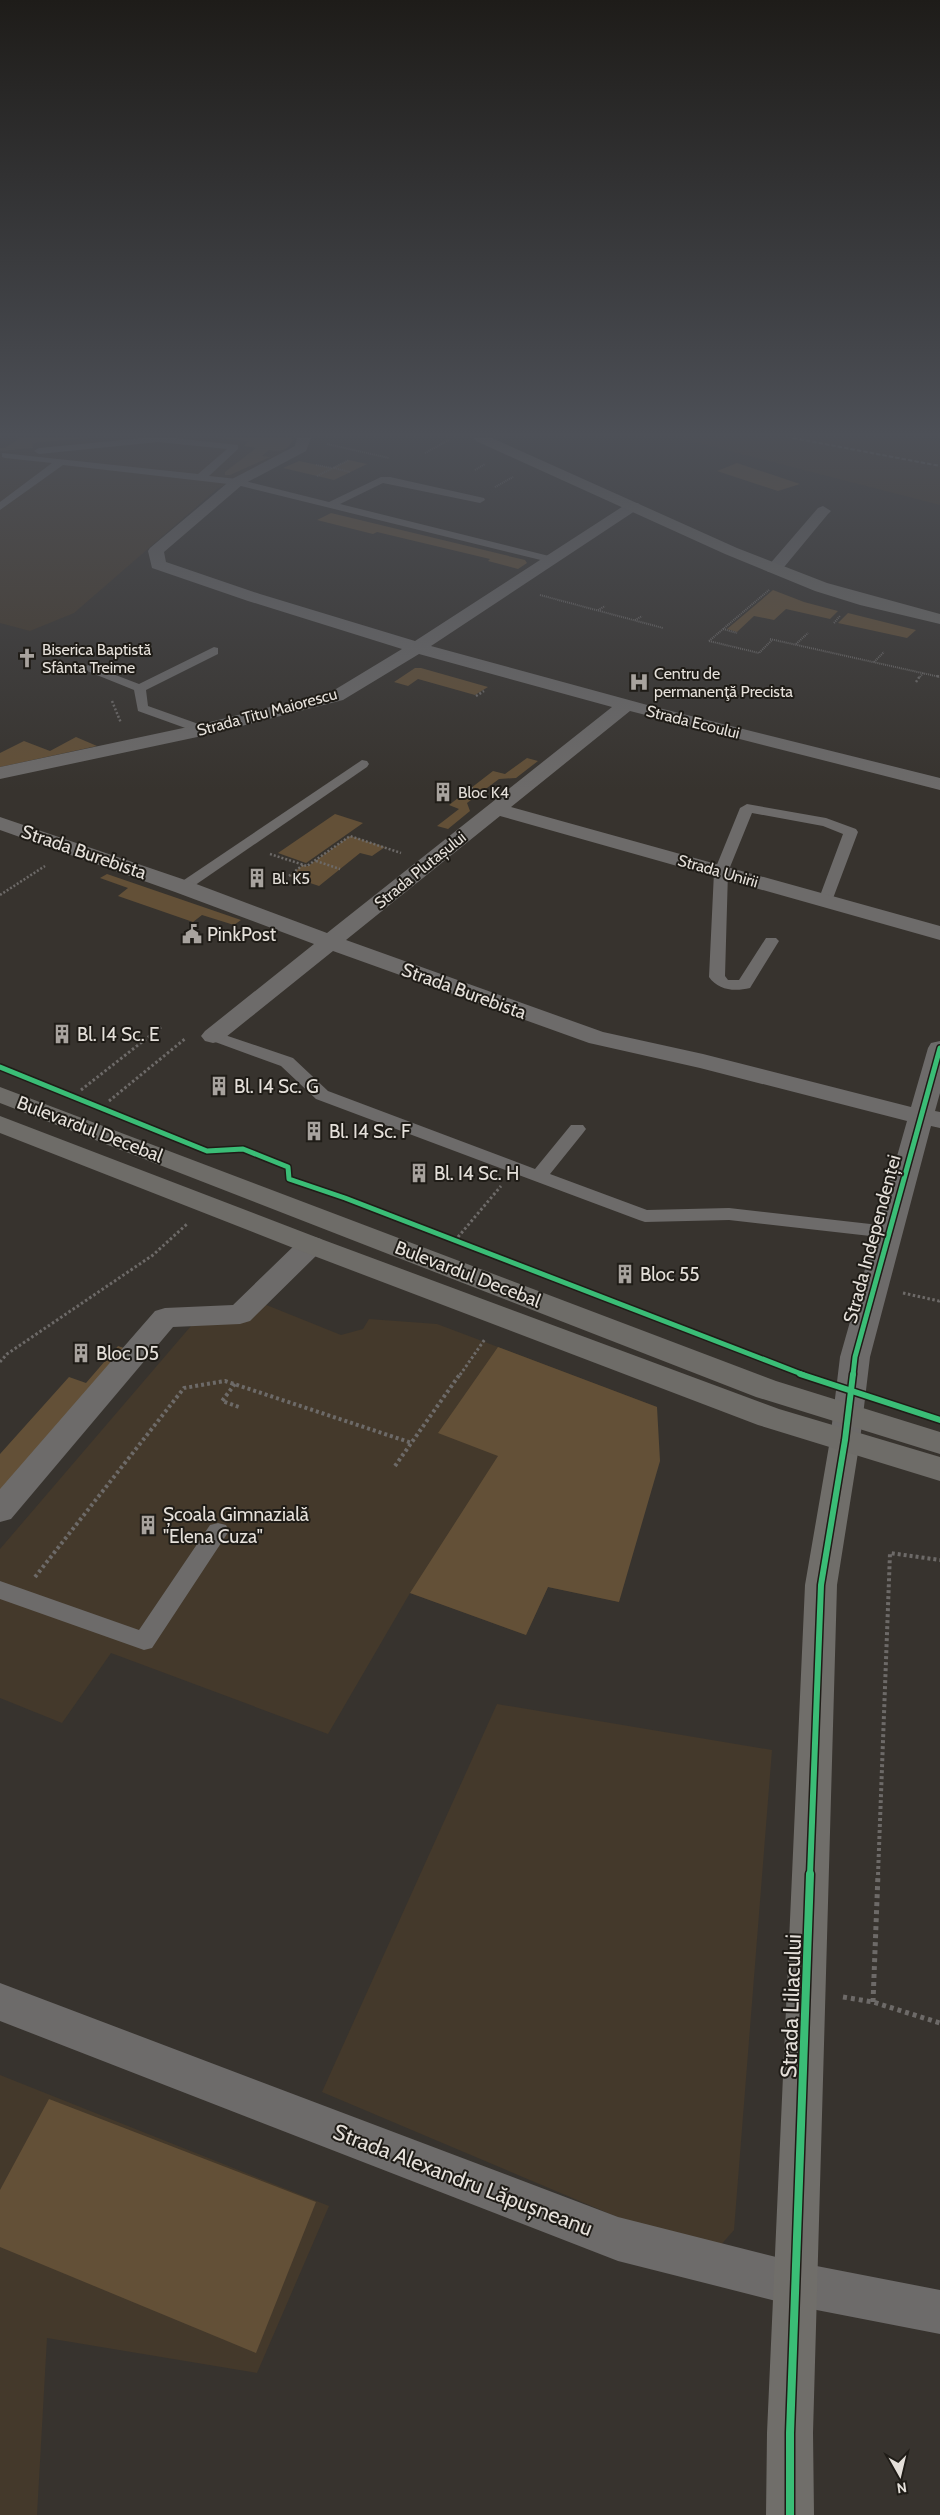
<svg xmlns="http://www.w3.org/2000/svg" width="940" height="2515" font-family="Cabin,sans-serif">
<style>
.built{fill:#44392b}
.green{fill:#635037}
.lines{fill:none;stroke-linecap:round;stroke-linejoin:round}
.path-far4{stroke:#6d6a68;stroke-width:2;stroke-dasharray:1 1;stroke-linecap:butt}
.path-far3{stroke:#6d6a68;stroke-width:2.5;stroke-dasharray:2 2;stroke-linecap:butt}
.path-far2{stroke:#6d6a68;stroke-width:3;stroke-dasharray:2.5 2.5;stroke-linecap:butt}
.path-far1{stroke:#6d6a68;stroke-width:4;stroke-dasharray:3 3;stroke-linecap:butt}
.path{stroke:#6d6a68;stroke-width:5;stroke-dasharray:4 4;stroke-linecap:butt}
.lane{fill:#6d6b6a;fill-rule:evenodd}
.street{fill:#6d6b6a;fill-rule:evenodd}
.secondary{fill:#706e6a;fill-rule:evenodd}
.primary{fill:#6e6c68;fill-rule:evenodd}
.rail{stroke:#6e6d6a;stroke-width:2;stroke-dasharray:4.5 2;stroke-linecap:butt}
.cycleway-far2-casing{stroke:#1f1c17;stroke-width:8}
.cycleway-far1-casing{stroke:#1f1c17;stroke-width:9}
.cycleway-casing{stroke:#1f1c17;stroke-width:11}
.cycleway-far2{stroke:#3abd76;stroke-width:5}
.cycleway-far1{stroke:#3abd76;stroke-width:6}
.cycleway{stroke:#3abd76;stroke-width:8}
.labels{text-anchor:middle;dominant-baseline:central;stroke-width:4;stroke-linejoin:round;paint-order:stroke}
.far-poi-label{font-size:16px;fill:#e5e0da;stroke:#1f1c17;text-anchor:start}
.far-street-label{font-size:16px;fill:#e5e0da;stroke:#1f1c17}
.street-label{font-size:19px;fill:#e5e0da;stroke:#1f1c17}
.poi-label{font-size:19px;fill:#e5e0da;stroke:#1f1c17;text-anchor:start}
.near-street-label{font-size:22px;fill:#e5e0da;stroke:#1f1c17}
</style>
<rect width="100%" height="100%" fill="#37332e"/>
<g class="built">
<path d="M0,438H292L284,453L217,489L74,613L30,631L0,623Z"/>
<path d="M679,438H919L940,442V505Z"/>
<path d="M264,1304L341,1335L363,1329L369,1319L437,1324L657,1407L619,1602L548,1587L526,1635L410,1593L328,1734L111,1653L62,1723L0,1698V1549L191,1326Z"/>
<path d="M497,1704L772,1750L734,2230L719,2247L622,2219L322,2092Z"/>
<path d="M0,2075L329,2206L257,2373L47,2338L37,2515H0Z"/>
</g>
<g class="green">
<path d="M20,438H88L32,443L33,448L0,451V448H5Z"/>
<path d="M217,438H291L293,440C287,452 280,451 269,450L262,456L270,457L230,475H225V472L256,448L244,446L249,441Z"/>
<path d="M349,460L367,464L334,480L283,468L299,461L332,468Z"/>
<path d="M737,463L800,484L778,491L717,471Z"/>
<path d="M331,513L525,560L527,563L518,569L488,561L490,559L377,532L373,534L317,520Z"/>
<path d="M773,590L804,602L838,611L830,619L786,609L774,620L754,616L737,632L727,629Z"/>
<path d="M848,613L916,630L907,638L838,623Z"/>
<path d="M415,668H421L488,687L475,695L418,679L408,686L394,682Z"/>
<path d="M76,737L97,746L0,767V753L24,741L50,751Z"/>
<path d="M527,758L538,761L516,778L499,779L467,803L470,811L448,829L437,826L459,809L449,805L493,771L505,774Z"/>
<path d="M335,814L363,823L306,863L278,853Z"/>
<path d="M350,836L385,847L372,856L360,853L319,886L289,876L303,865L308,866Z"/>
<path d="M107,874L241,920L234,925L202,915L193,922L118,896L128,888L100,878Z"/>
<path d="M118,1346L136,1352L0,1510V1454L69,1377L86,1383Z"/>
<path d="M498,1347L657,1407L660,1461L619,1602L548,1587L526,1635L410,1593L498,1456L438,1433Z"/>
<path d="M49,2099L316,2202L256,2353L0,2247V2190Z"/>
</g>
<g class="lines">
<g class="path-far4">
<path d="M327,444L389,458"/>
<path d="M425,453L449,440"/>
<path d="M316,465L332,468"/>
<path d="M334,468L350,472"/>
<path d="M475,470L485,464"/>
<path d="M317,476L349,460"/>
<path d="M495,487L513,477"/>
<path d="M540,595L663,628"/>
<path d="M598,610L605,606"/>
<path d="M635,620L642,616"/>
<path d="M834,623L840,616"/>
<path d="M723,629L737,633"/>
<path d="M770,639L940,677"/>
<path d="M709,641L769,590"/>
<path d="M709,641L759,653L772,640"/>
<path d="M796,644L808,633"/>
<path d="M874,662L884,652"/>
<path d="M920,677L923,673"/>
</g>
<g class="path-far3">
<path d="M937,676L940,677"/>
<path d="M916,682L920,676"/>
<path d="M476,696L484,691"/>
<path d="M112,701L121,723"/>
<path d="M471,788L480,791"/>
<path d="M270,854L307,866L350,836L401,853"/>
<path d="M316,861L340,869"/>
<path d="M289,876L303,865"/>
<path d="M0,895L45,866"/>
</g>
<g class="path-far2">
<path d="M81,1090L161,1027"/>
<path d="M109,1101L186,1038"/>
<path d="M458,1237L501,1186"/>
<path d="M903,1293L939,1301L940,1299"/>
<path d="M0,1362L7,1354L153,1255L187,1224"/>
<path d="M460,1375L485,1339"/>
</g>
<g class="path-far1">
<path d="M235,1384L222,1401L239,1407"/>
<path d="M395,1466L460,1374"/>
<path d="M35,1577L184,1388L225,1381L412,1443"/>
<path d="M878,1875L890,1553L940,1560"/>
</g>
<g class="path">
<path d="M843,1997L873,2002L940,2023"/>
<path d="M873,2002L878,1874"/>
</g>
<g class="lane">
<path d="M144,438H174L238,445V449L209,476L237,479L329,502L381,477H390L484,498L485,500L480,503L383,483L340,504L553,557L554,559L549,562L237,485L63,465L0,510V502L52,463L5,458L2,457V453L198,474L227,449L158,442L39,454L34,451L39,448Z"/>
<path d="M214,647L218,648V654L146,690L148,706L207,727L208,730L202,734L138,711L134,690L82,669L88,665L92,666L139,684Z"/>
<path d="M362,760L367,761L369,764L367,767L188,890H178L176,887L178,884Z"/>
<path d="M747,804L826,818L856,829L858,832L832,901L825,905L818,901L843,834L823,826L752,813L728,872L725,976L728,980H739L766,938H776L779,941L750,988C734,992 718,990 709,977L714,872L740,808Z"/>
<path d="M213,1031L293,1058L328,1091L535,1169L571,1125H583L586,1129L583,1133L550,1174L647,1210L729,1208L888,1226L895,1228L897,1232L895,1236L888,1238L729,1220L645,1222L639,1220L316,1099L281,1066L207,1039L205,1036L207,1033Z"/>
<path d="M218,1523L226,1525L229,1531L152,1648L144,1650L0,1599V1581L139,1630L210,1525Z"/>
</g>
<g class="street">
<path d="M297,438H311L306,451L242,485L164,552L166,562L260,594L415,641L628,503H638L641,506L638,509L431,646L651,706L940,778V790L630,711L511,807L940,926V940L500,816L346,940L603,1032L703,1054L911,1107L928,1048L931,1043L940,1041V1093L935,1111L940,1112V1128L931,1126L870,1357L860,1440L856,1448L845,1451L834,1448L830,1440L840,1357L907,1121L700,1068L589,1043L333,951L221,1041L213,1043L205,1041L201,1036L205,1031L314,944L175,892L0,830V817L191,882L327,933L612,707L419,654L343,700L202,736L0,779V767L202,724L331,692L402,649L248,601L152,568L148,551L150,548L232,479L295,446Z"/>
<path d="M823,506L831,511L828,514L780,572H768L766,569L768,566L818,508Z"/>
<path d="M311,1236L321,1239L325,1245L321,1251L250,1321L240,1324L173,1327L11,1519L0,1522V1489L155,1311L165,1308L233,1305L301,1239Z"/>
<path d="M0,1983L618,2217L796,2262L940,2290V2334L796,2306L618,2261L0,2021Z"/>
</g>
<g class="secondary">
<path d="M474,438H492L737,548L827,583L940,614V624L860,605L815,591L725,554L476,441Z"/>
<path d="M845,1429L856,1432L860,1440L837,1585L813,2433L814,2515H766L767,2433L805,1585L830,1440L834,1432Z"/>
</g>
<g class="primary">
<path d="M0,1087L776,1381L940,1432V1454L756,1397L0,1103Z"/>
<path d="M0,1116L321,1239L779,1409L940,1457V1481L758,1425L301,1251L0,1133Z"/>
</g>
<path class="rail" d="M793,438L940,466"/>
<defs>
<g id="cycleway-far2">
<path d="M0,1067L207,1151L243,1149L288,1167L289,1179L345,1198L804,1375"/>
<path d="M853,1375L855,1357L940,1048"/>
</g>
<g id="cycleway-far1">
<path d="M800,1374L940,1420"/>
<path d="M810,1875L821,1585L845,1440L853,1374"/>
</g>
<path id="cycleway" d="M790,2515V2433L810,1874"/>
</defs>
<use href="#cycleway-far2" class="cycleway-far2-casing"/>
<use href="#cycleway-far1" class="cycleway-far1-casing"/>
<use href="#cycleway" class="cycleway-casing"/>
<use href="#cycleway-far2" class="cycleway-far2"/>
<use href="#cycleway-far1" class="cycleway-far1"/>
<use href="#cycleway" class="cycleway"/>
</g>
<linearGradient id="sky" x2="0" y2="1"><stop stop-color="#1e1c19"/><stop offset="0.55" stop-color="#4d5057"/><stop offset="1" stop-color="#4d5057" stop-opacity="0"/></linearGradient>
<rect width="940" height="790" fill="url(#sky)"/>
<defs>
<symbol id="church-bare" viewBox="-9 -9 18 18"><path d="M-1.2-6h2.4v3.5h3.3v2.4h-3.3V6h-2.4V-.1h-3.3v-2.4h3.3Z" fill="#a8a39e" stroke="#1f1c17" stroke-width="2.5" paint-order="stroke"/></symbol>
<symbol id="hospital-bare" viewBox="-9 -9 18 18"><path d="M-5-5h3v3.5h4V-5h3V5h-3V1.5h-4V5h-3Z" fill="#a8a39e" stroke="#1f1c17" stroke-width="2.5" paint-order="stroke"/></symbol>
<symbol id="building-bare" viewBox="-9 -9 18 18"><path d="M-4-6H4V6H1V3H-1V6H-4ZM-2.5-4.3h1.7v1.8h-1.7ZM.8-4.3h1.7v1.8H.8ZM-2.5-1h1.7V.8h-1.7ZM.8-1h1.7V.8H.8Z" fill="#a8a39e" stroke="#1f1c17" stroke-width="2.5" paint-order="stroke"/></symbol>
<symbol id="civic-bare" viewBox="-9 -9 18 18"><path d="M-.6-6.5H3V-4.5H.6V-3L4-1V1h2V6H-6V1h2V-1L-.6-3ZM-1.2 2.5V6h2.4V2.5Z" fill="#a8a39e" stroke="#1f1c17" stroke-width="2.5" paint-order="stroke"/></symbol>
</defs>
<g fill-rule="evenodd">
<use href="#church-bare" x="13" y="644" width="28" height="28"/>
<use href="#hospital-bare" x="625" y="668" width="28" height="28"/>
<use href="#building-bare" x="429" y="778" width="28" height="28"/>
<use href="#building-bare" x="243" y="864" width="28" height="28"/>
<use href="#civic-bare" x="178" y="920" width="28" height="28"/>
<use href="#building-bare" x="48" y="1020" width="28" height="28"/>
<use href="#building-bare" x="205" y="1072" width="28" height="28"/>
<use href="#building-bare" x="300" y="1117" width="28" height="28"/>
<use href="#building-bare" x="405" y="1159" width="28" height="28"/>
<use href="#building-bare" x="611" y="1260" width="28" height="28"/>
<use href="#building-bare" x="67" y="1339" width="28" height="28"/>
<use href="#building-bare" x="134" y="1511" width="28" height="28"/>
</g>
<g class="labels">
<g class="far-poi-label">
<text x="42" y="649">Biserica Baptistă<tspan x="42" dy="18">Sfânta Treime</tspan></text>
<text x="654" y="673">Centru de<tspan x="654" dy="18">permanenţă Precista</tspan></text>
<text x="458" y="792">Bloc K4</text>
<text x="272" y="878">Bl. K5</text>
</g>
<g class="far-street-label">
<text transform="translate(267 712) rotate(-15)">Strada Titu Maiorescu</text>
<text transform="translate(693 722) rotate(14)">Strada Ecoului</text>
<text transform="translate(420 870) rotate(-39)">Strada Plutașului</text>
<text transform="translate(718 871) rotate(16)">Strada Unirii</text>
</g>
<g class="street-label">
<text transform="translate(84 852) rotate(19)">Strada Burebista</text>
<text transform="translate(464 991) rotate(20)">Strada Burebista</text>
<text transform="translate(90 1129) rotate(21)">Bulevardul Decebal</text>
<text transform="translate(872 1239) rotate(-75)">Strada Independenței</text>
<text transform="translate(468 1274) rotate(21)">Bulevardul Decebal</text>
</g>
<g class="poi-label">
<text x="207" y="934">PinkPost</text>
<text x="77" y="1034">Bl. I4 Sc. E</text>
<text x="234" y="1086">Bl. I4 Sc. G</text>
<text x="329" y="1131">Bl. I4 Sc. F</text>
<text x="434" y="1173">Bl. I4 Sc. H</text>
<text x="640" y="1274">Bloc 55</text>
<text x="96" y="1353">Bloc D5</text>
<text x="163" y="1514">Școala Gimnazială<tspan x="163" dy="22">"Elena Cuza"</tspan></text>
</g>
<g class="near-street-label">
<text transform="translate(791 2006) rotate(-88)">Strada Liliacului</text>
<text transform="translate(463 2180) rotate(21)">Strada Alexandru Lăpușneanu</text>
</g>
</g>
<g transform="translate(900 2475) rotate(172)" stroke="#1f1c17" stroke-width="4" paint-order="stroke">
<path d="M0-4L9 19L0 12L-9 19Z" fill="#e5e0da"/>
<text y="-8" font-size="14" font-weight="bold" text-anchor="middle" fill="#e5e0da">N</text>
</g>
</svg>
